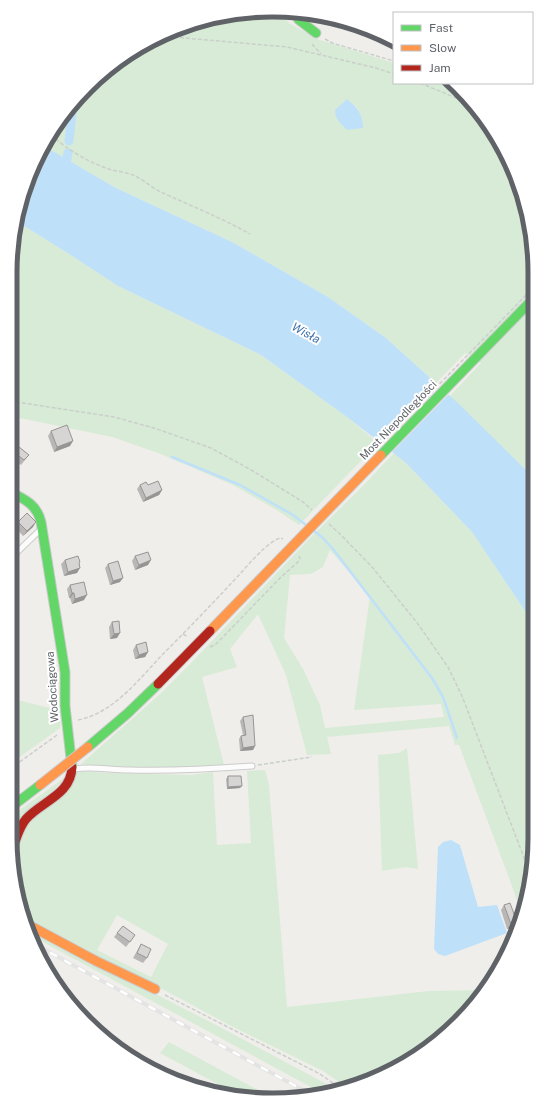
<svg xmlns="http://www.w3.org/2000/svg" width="545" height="1110" font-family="'Public Sans',sans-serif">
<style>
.green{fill:#d8ebd6;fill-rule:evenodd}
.water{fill:#bfe0f9}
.pier{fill:#efeeea}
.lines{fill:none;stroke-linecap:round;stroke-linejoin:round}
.stream{stroke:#bfe0f9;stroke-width:2.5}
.canal{stroke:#bfe0f9;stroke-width:9}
.lane-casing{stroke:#cbcccc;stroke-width:7}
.fast-casing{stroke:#cacacb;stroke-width:11}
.slow-casing{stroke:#cacacb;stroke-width:11}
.jam-casing{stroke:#cacacb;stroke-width:11}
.path{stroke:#cacfcc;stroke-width:1.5;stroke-dasharray:4 2;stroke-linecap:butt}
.lane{stroke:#fdfcfc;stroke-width:5}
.fast{stroke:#63d668;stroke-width:9}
.slow{stroke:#ff974d;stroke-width:9}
.jam{stroke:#b3261e;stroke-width:9}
.rail-casing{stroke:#e4e4e4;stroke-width:4}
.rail{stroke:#fff;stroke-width:2.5;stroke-dasharray:8;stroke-linecap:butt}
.slow-bridge-casing{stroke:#cacacb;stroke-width:11;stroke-linecap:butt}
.jam-bridge-casing{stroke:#cacacb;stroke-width:11;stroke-linecap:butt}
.path-bridge{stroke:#cacfcc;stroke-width:1.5;stroke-dasharray:4 2;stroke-linecap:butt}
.slow-bridge{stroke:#ff974d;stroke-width:9}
.jam-bridge{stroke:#b3261e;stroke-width:9}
.wall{fill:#b8b7b5}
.shaded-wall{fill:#969594}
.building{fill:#d6d5d3;stroke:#969594}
.labels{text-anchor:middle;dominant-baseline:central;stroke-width:4;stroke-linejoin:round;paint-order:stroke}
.street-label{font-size:11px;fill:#5f6368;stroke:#fff}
.water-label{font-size:12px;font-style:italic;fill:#4174aa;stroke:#fff}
.rim{fill:none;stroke:#5f6368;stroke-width:5}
</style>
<rect width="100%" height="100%" fill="#efeeea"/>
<g class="green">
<path d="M279,11L289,23L320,40L394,63V83L453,84L491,126L521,188L533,238V479L526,470L450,396L481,363L465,353L436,383L386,338L328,297L232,242L116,188L44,146L64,113L99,75L141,45L188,24L238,12ZM347,99C358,107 363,114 363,128Z"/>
<path d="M16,221L66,252L118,286L261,355L347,417L378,443L299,525L275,509L233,485L161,454L112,437L10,416L11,256Z"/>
<path d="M394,453L405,462L472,532L534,624V854L526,905L522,915L508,875L459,745H455L449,726L327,737L331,754L307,755L286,675L258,614L230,649L237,667L202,677L224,765L127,770L81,764L159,695L191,663L313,535L362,487ZM330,550L370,596L354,710L441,704L444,717L325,728L320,705L303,669L284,638L290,575L311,574L323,567Z"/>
<path d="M10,698L61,711L60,728L10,764Z"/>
<path d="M407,748L418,869L406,867L382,871L378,755L399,753Z"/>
<path d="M265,770L269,785L287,1007L429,991L482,990L458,1023L389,1073L345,1086L323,1071L233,1027L166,991L43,930L23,919L13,857L30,818L78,771L109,773L192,775L213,772L217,845L251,843L247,771ZM117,915L168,944L151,977L97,950Z"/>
<path d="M67,776L10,837V817Z"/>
<path d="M27,928L216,1025L336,1089L322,1093L32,936Z"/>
<path d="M169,1042L271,1097L238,1095L160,1053Z"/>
</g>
<g class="water">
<path d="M347,99C358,108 363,114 363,128L347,130C341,124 335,119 335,110Z"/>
<path d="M44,146L116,188L232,242L328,297L386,338L459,404L526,470L533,479L534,624L472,532L405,462L347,417L261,355L118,286L66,252L16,221C20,197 31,166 44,146Z"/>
<path d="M451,840L460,845L478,907L497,905L507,933L445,956L438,954L434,949L438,847L443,842Z"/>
</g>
<path class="pier" d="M437,382L450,393L391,453L378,443Z"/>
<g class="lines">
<g class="stream">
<path d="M172,457L240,485L293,515L306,525"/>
<path d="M313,530L323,538L333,549L432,678L443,697L457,738"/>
</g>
<g class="canal">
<path d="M69,141L73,103"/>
<path d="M65,171L68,153"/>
</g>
<defs>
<g id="lane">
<path d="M10,559L41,529"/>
<path d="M74,769C92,766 111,770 129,770C170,771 211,769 252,766"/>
</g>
<g id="fast">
<path d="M293,11L299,20L316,33"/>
<path d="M381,455L533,299"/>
<path d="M10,492C25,499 37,505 41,522L65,672V706L72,767"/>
<path d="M88,747L128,713L158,684"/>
<path d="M10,808L40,785"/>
</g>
<g id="slow">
<path d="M210,631L280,559"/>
<path d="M25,923L96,961L155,989"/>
</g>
<path id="jam" d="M12,850C16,840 19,827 26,819C42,801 71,795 72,767"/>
</defs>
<use href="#lane" class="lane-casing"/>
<use href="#fast" class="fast-casing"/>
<use href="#slow" class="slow-casing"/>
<use href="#jam" class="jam-casing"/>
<g class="path">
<path d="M162,36L287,47L376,68L394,74"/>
<path d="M325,39L332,43L394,61"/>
<path d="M312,44L321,54"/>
<path d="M420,83L471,104"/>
<path d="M51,135C68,150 89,163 112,170C117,171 124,172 130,174C141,177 150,187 161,192C191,206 222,218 250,234"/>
<path d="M10,401L114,417L154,428L211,448L253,471L303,502L312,510"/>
<path d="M329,524L339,533L373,568L418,624L448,667L462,696L531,876"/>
<path d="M183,634L188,637"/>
<path d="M210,647L215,645L222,638L280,578L298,562L300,558L299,556"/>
<path d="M78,720C114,713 139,679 163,654C189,628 214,602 239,575C247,566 270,539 281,538L283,539"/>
<path d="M258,765L312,757"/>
<path d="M10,769L57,735"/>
<path d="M165,995L320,1074L340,1088"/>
</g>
<use href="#lane" class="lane"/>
<use href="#fast" class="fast"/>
<use href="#slow" class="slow"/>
<use href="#jam" class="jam"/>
<defs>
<path id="rail" d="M36,945L314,1096"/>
</defs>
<use href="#rail" class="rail-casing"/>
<use href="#rail" class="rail"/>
<defs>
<g id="slow-bridge">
<path d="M280,559L381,455"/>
<path d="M40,785L88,747"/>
</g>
<path id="jam-bridge" d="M158,684L210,631"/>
</defs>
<use href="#slow-bridge" class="slow-bridge-casing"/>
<use href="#jam-bridge" class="jam-bridge-casing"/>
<path class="path-bridge" d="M381,444L533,288"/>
<use href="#slow-bridge" class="slow-bridge"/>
<use href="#jam-bridge" class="jam-bridge"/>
</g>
<g class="wall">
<path d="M347,22L353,24L351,26Z"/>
<path d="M51,431L70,446L54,452L48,436Z"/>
<path d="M19,447L29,455L21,465L11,458Z"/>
<path d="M140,485H148L162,490L159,495L143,502L137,489Z"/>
<path d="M18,522L33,527L23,536L15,527Z"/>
<path d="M135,556L148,565L135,570L132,561Z"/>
<path d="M65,560L79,564L77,573L64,576L61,564Z"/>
<path d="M108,564L120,582L110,585L105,568Z"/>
<path d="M70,585L84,600L72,604L70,598H69L67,589Z"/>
<path d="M112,622L117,638L110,639L109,627Z"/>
<path d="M136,645L148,652L145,657L135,659L133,650Z"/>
<path d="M243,717L255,746L253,750L240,751L239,739L241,736L243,735L240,721Z"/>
<path d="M228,776L240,788L227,789L226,779Z"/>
<path d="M504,905L513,927L507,929L501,910Z"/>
<path d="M123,926L135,935L126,947L114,937Z"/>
<path d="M141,944L147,958L143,963L133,958Z"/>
<path d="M505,948L508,953L502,961L500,955Z"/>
</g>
<g class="shaded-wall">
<path d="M73,441L70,446L54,452L57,447Z"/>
<path d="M12,479H16L13,484H10V480Z"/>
<path d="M162,490L159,495L143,502L146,498Z"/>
<path d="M36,522L33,527L23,536L27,531Z"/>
<path d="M151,560L148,565L135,570L139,565Z"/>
<path d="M80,568L77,573L64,576L68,572Z"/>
<path d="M123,578L120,582L110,585L113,581Z"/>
<path d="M72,593H74L70,598H69Z"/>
<path d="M87,595L84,600L72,604L75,599Z"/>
<path d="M120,633L117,638L110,639L114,634Z"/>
<path d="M148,652L145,657L135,659L139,655Z"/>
<path d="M255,746L253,750L240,751L243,748Z"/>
<path d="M242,786L240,788L227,789L228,787Z"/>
<path d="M517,922L513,927L507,929L511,924Z"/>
</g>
<g class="building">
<path d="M67,425L73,441L57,447L51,431Z"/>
<path d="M19,447L29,455L24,460L15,453Z"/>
<path d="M10,468L15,471L14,475L18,476L16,479H12L10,480Z"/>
<path d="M158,481L162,490L146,498L140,485L146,482L148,485Z"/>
<path d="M27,513L36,522L27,531L18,522Z"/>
<path d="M148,552L151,560L139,565L135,556Z"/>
<path d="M78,556L80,562L79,563L80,568L68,572L65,560Z"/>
<path d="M118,561L123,578L113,581L108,564Z"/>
<path d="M84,582L87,595L75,599L74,593H72L70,585Z"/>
<path d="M119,621L120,633L114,634L112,622Z"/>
<path d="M146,642L148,652L139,655L136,645Z"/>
<path d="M253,715L255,746L243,748L241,736L246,735L243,717Z"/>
<path d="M228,776H241L242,786L228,787Z"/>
<path d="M510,903L517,922L511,924L504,905Z"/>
<path d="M123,926L135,935L130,942L117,933Z"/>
<path d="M141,944L151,949L147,958L137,953Z"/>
<path d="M511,946L508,953L507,954L505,948Z"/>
</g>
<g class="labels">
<g class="street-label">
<text transform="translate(398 420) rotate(-46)">Most Niepodległości</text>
<text transform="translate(52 687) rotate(-94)">Wodociągowa</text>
</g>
<g class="water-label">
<text transform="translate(306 333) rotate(29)">Wisła</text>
</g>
</g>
<path d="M0 0H545V1110H0ZM272 17H273A255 255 0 0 1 528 272V838A255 255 0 0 1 273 1093H272A255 255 0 0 1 17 838V272A255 255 0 0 1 272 17Z" fill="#fff" fill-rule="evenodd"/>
<path class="rim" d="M272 17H273A255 255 0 0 1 528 272V838A255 255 0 0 1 273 1093H272A255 255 0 0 1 17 838V272A255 255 0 0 1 272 17Z"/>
<rect x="393" y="12" width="140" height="72" fill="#ffffff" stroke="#bfc1c3"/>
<rect x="401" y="25" width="20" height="6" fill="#63d668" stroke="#bfc1c3"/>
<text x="429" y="32" font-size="12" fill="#5f6368">Fast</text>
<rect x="401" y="45" width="20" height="6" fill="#ff974d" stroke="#bfc1c3"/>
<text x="429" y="52" font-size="12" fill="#5f6368">Slow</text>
<rect x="401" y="65" width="20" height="6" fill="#b3261e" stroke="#bfc1c3"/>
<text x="429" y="72" font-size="12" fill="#5f6368">Jam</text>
</svg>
